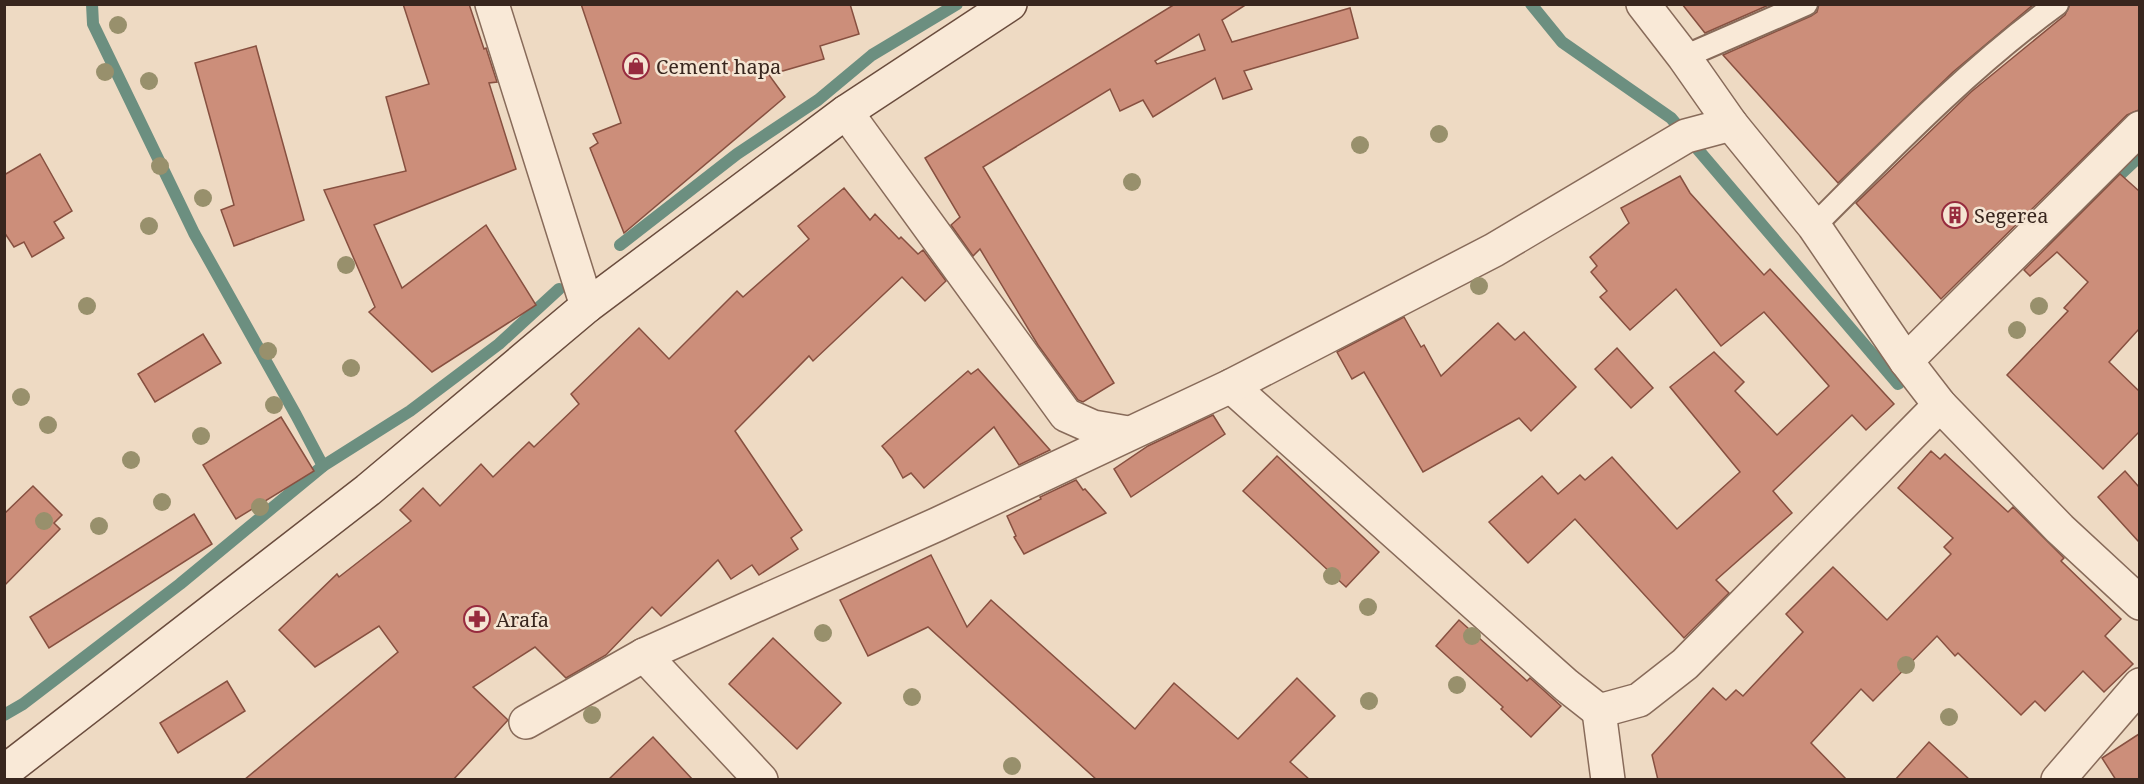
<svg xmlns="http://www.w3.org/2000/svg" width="2144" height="784" font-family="'Noto Serif',serif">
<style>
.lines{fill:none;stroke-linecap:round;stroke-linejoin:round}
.stream{stroke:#6c8f80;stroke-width:12}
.building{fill:#cc8e7a;stroke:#875040;stroke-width:1.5;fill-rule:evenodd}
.lane-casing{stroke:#886b5a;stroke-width:26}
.street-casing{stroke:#886b5a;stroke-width:36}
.secondary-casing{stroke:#6a4c3d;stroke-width:36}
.lane{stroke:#f9e9d7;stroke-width:22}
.street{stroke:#f9e9d7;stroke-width:33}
.secondary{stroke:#f9e9d7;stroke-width:33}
.tree{fill:#98906c}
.labels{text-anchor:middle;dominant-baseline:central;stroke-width:5;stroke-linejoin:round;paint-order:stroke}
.poi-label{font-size:20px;fill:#38261e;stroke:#f5e5d3;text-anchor:start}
</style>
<rect width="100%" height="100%" fill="#eedac3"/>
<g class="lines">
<g class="stream">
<path d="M92,4L93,24L194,233L296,415L323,466"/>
<path d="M1531,4L1562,42L1671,118L1898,384L1912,371"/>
<path d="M2049,241L2140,156"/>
<path d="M620,245L737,154L818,100L872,55L957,4"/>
<path d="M4,715L23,704L180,584L323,466L410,411L499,344L559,289"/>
</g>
</g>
<g class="building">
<path d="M403,4H469L484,49L486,48L497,82L489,83L516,169L374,225L402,288L486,225L536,305L432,372L369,312L375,307L324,190L406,171L386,97L429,84Z"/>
<path d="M581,4H850L859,34L820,46L824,59L769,75L785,97L624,233L590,148L598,143L593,134L621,123Z"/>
<path d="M1175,4H1247L1222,20L1232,42L1350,8L1358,38L1244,71L1252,89L1223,99L1215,78L1153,117L1143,100L1120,111L1110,89L983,167L1114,383L1083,402L1078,400L1038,345L980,249L973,256L951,225L960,217L925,158ZM1199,34L1205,50L1157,64L1155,61Z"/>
<path d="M1682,4H1771L1705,33Z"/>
<path d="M1819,4H2034L1953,72L1838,183L1723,55L1811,16L1817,12Z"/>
<path d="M2070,4H2139V110L2127,115L1941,299L1856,203L1971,92L2065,15Z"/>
<path d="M256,46L304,220L234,246L221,210L234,205L195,63Z"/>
<path d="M40,154L72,211L54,222L64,238L32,257L24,242L14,247L4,232V175Z"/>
<path d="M2120,174L2139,191V329L2109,362L2139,391V432L2103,469L2007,375L2068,311L2064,308L2088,282L2057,252L2030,276L2024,270Z"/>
<path d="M1680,176L1690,193L1764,275L1770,269L1894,404L1866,430L1852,415L1773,491L1792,513L1716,580L1729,593L1684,638L1575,519L1528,563L1489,522L1542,476L1558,494L1580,475L1585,480L1612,457L1677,529L1740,472L1670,387L1714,352L1744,382L1735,391L1777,435L1829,386L1764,312L1721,346L1676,289L1630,330L1600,297L1607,291L1591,272L1597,266L1590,257L1629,223L1621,208Z"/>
<path d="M844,188L870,220L875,214L899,239L901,237L918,254L923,250L946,281L925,301L902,277L813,361L809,356L735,431L802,530L791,538L798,549L759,575L752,565L731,579L718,560L661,616L652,607L606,655L566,678L535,647L473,687L508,720L453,780H244L398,652L379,626L315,667L279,630L337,574L339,577L411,521L400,510L423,488L440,506L481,464L493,477L529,442L534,447L579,404L571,394L639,328L669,359L737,291L743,297L809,239L798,226Z"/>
<path d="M1404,317L1421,347L1424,345L1441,376L1498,323L1515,340L1524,332L1576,387L1531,431L1519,418L1423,472L1364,372L1352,379L1337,352Z"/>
<path d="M203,334L221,363L155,402L138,374Z"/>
<path d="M1617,348L1653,388L1631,408L1595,369Z"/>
<path d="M978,369L1050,450L1019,465L994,427L924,488L911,473L903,478L892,458L882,446L968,371L971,374Z"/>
<path d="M1213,415L1225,434L1131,497L1114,469L1148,446Z"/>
<path d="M281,417L314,471L236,519L203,465Z"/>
<path d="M1931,451L1940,459L1945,454L2008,512L2013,507L2064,558L2061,561L2121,619L2105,636L2133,664L2104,692L2083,671L2045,711L2035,701L2021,715L1958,653L1955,656L1937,636L1873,701L1861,689L1811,743L1847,780H1658L1652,755L1713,688L1726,700L1736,690L1743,696L1803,632L1786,614L1833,567L1887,620L1951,554L1944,547L1953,538L1898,488Z"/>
<path d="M1277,456L1379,552L1346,587L1243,491Z"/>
<path d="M2125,471L2139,487V542L2098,497Z"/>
<path d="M1076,480L1083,490L1085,489L1106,513L1024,554L1014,537L1016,536L1007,516L1041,499L1040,497Z"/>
<path d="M33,486L62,515L54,523L60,529L4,586V514Z"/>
<path d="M194,514L212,544L49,648L30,617Z"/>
<path d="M931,555L967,627L991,600L1135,729L1174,683L1238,739L1297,678L1335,716L1290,762L1310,780H1097L928,627L868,656L840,600Z"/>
<path d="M1459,620L1527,681L1530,678L1561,706L1531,737L1501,709L1503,707L1436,646Z"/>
<path d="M773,638L841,703L797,749L729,684Z"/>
<path d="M227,681L245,711L178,753L160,723Z"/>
<path d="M2139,734V780H2116L2102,758Z"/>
<path d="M653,737L693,780H608Z"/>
<path d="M1929,742L1970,780H1895Z"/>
</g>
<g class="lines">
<defs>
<g id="lane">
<path d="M1684,57L1806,4"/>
<path d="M1814,226C1892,148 1968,69 2057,4"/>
</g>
<g id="street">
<path d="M492,4L587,306"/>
<path d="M1643,4L1684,57L1731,124L1814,226L1906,361L1940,405L2060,529L2140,603"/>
<path d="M846,112L1066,415L1093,427L1128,433"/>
<path d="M1906,361L2140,128"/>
<path d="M1231,386L1566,685L1599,711L1639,700L1685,664L1940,405"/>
<path d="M644,655L761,780"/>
<path d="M1599,711L1608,780"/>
<path d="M526,722L644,655L938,524L1231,386L1494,250L1686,136L1731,124"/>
<path d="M2058,780L2140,685"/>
</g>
<path id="secondary" d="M4,772L368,490L587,306L846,112L1010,4"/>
</defs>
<use href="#lane" class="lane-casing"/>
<use href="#street" class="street-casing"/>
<use href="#secondary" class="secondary-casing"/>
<use href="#lane" class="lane"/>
<use href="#street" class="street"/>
<use href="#secondary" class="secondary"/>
</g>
<g class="tree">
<circle cx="118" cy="25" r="9"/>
<circle cx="105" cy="72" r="9"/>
<circle cx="149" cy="81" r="9"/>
<circle cx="1439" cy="134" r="9"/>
<circle cx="1360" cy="145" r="9"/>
<circle cx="160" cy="166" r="9"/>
<circle cx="1132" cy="182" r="9"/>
<circle cx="203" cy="198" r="9"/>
<circle cx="149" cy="226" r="9"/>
<circle cx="346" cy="265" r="9"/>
<circle cx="1479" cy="286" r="9"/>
<circle cx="87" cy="306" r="9"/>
<circle cx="2039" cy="306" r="9"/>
<circle cx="2017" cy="330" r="9"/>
<circle cx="268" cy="351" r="9"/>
<circle cx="351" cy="368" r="9"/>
<circle cx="21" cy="397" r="9"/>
<circle cx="274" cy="405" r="9"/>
<circle cx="48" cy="425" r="9"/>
<circle cx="201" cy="436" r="9"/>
<circle cx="131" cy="460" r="9"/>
<circle cx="162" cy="502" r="9"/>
<circle cx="260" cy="507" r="9"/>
<circle cx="44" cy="521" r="9"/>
<circle cx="99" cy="526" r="9"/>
<circle cx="1332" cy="576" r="9"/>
<circle cx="1368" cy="607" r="9"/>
<circle cx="823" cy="633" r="9"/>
<circle cx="1472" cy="636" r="9"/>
<circle cx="1906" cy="665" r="9"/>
<circle cx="1457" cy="685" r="9"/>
<circle cx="912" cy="697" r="9"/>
<circle cx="1369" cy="701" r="9"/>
<circle cx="592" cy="715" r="9"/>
<circle cx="1949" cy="717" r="9"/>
<circle cx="1012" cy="766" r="9"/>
</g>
<defs>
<symbol id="shop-ring" viewBox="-11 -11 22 22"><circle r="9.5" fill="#f5e5d3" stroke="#972b3e" stroke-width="1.5"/><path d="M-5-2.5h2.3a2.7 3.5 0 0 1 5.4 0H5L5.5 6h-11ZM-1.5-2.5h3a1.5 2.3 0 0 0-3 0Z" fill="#972b3e"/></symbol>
<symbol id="building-ring" viewBox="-11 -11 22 22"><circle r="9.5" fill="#f5e5d3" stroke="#972b3e" stroke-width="1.5"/><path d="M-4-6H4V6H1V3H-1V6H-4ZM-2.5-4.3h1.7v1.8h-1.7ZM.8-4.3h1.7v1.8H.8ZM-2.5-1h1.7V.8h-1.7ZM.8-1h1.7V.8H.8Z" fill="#972b3e"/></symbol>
<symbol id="pharmacy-ring" viewBox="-11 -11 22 22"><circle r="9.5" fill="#f5e5d3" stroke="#972b3e" stroke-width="1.5"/><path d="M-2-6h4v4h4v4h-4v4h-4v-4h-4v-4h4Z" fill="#972b3e"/></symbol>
</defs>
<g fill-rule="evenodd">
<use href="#shop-ring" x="621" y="51" width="30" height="30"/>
<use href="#building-ring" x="1940" y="200" width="30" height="30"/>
<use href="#pharmacy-ring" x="462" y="604" width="30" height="30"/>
</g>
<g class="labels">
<g class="poi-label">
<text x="656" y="66">Cement hapa</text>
<text x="1974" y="215">Segerea</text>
<text x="496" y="619">Arafa</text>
</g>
</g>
<rect width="2144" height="784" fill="none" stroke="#38261e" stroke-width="12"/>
</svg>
